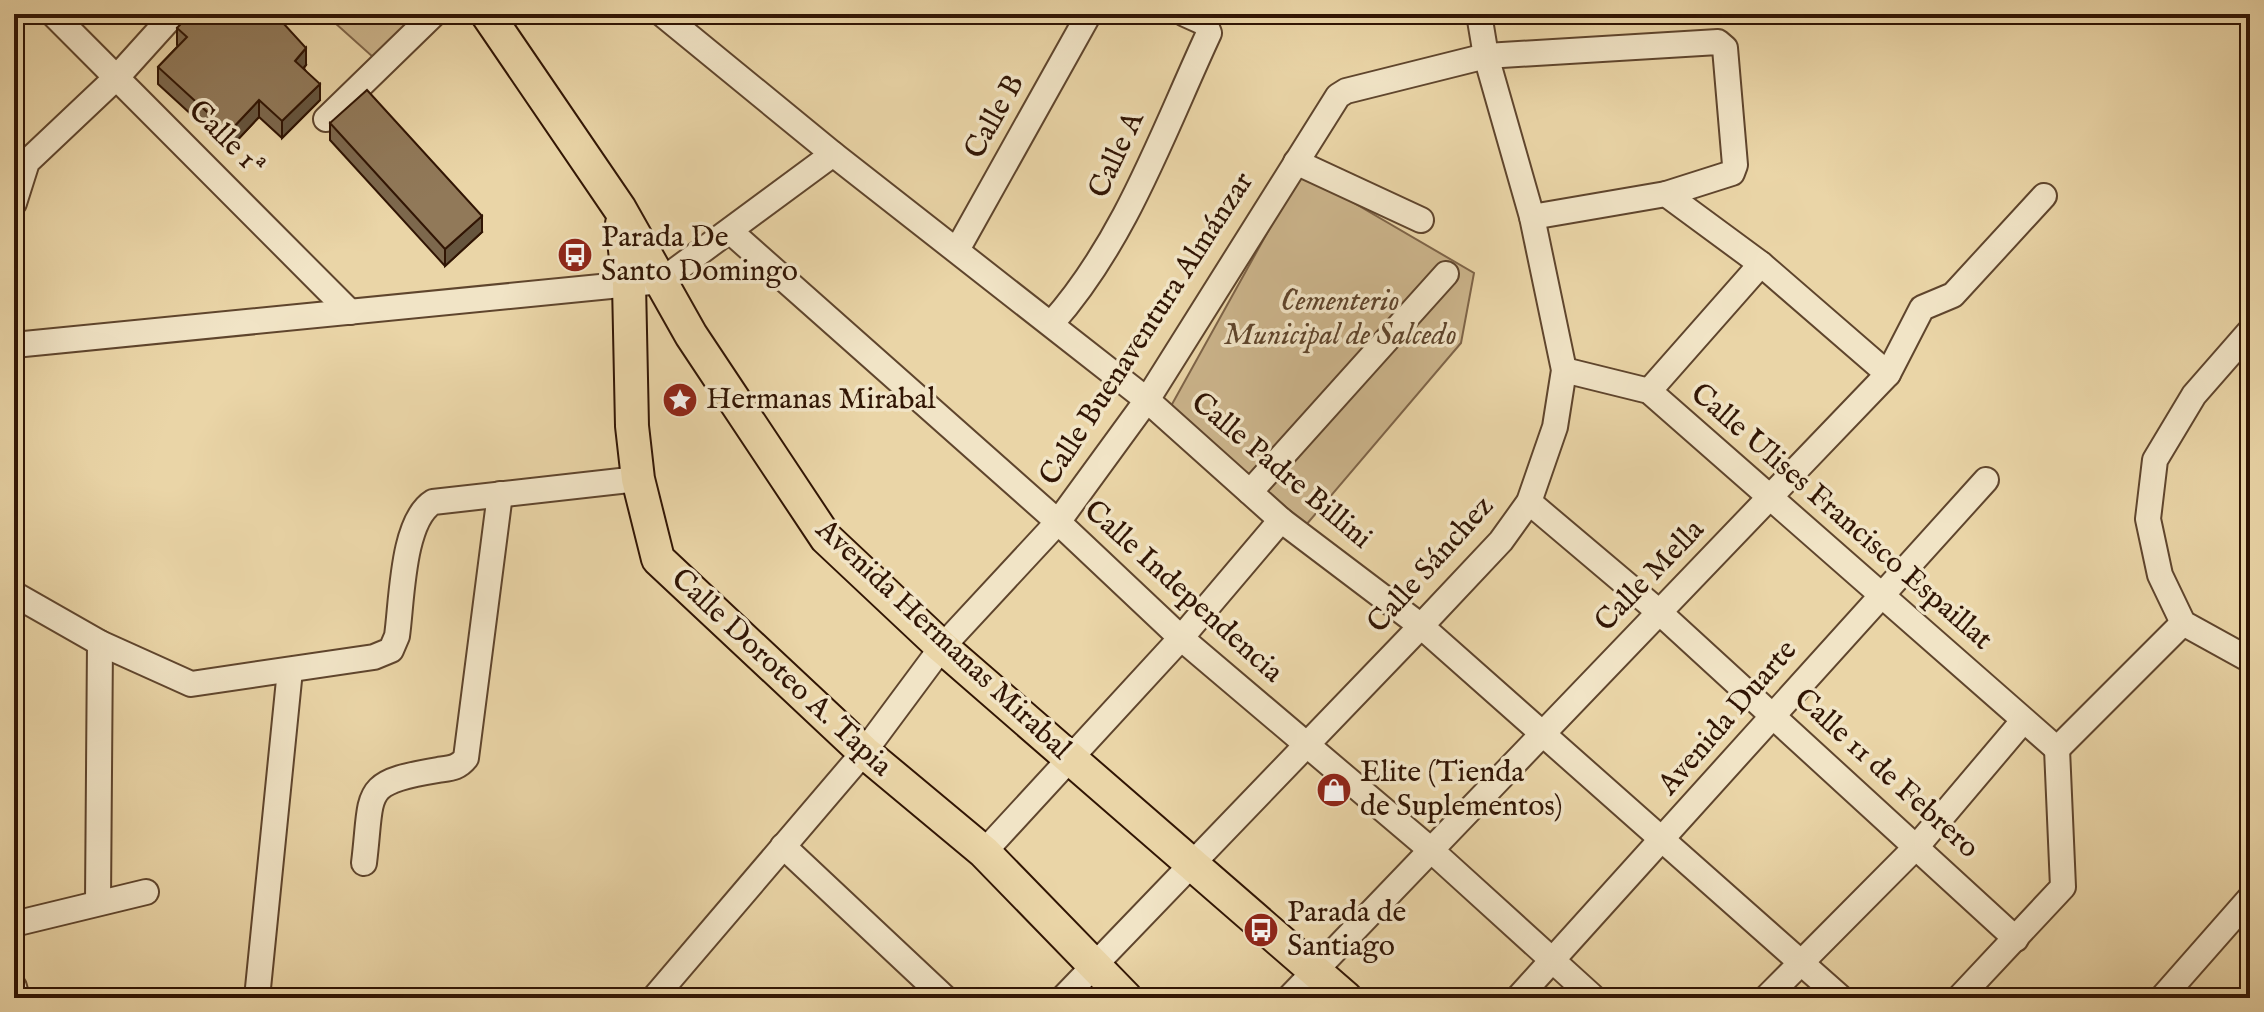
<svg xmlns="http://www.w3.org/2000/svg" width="2264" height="1012" font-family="'IM FELL English',serif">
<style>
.green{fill:#cbb48b;stroke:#7e6448;stroke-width:2}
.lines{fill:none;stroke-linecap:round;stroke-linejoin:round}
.minor-casing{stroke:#5f452d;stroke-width:28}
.major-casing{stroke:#311504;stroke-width:36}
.path{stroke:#311504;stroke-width:3;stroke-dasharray:6 4;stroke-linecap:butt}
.minor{stroke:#f1e4c6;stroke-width:24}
.major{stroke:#ead5a7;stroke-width:32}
.wall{fill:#7d684d;stroke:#311504;stroke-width:2}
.shaded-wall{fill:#66553e;stroke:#311504;stroke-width:2}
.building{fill:#917959;stroke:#311504;stroke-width:2}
.labels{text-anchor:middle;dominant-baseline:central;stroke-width:7;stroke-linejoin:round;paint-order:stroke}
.street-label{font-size:30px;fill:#311504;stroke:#f1e4c6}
.poi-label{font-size:30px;fill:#311504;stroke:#f1e4c6;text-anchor:start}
.park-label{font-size:30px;font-style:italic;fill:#5f452c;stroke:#f1e4c6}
</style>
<rect width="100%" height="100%" fill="#ead5a7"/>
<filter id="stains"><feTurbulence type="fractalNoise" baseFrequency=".0025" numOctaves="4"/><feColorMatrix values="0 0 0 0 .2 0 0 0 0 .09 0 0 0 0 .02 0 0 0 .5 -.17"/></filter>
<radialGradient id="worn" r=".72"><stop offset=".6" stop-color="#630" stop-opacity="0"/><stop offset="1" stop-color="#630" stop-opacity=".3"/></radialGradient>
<g class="green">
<path d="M325,14H421L374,58Z"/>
<path d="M1301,172L1474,273L1461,343L1306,525L1171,406Z"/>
</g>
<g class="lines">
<defs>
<g id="minor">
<path d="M53,14L350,312"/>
<path d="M662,14L833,154L1147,400L1281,520L1421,626L1841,998"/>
<path d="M326,119L434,14"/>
<path d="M1296,162L1421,220"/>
<path d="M14,203L27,162L118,76L174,14"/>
<path d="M1532,217L1666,194L1761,264L1888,374"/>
<path d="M731,232L1058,522L1181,638L1431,850L1594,998"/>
<path d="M957,250L1089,14"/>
<path d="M1052,323C1125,241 1163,132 1209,33L1205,23L1185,14"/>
<path d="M2250,331L2194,395L2155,460L2148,519L2160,575L2183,623L2250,660"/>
<path d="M14,345L661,281L833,154"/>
<path d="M1564,370L1649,391L2057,749"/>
<path d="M1649,391L1761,264"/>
<path d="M1250,492L1446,274"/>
<path d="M1529,502L1658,611L2016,939"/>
<path d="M14,594L100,643L191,684L374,657L391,650L397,636C402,601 402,521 433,502L638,479"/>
<path d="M2057,749L2183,623"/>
<path d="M783,846L945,998"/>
<path d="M984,852L1181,638L1281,520"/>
<path d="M364,863C373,790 360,783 438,770C451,768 458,768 466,758L500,494"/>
<path d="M98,901L100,643"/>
<path d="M14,924L146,892"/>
<path d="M14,987L17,998"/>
<path d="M257,998L290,670"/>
<path d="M654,998L864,752L942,647L1058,522L1147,400L1338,96L1346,91L1486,56L1718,42L1725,48L1735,165L1732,173L1666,194"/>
<path d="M1063,998L1421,626L1501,541L1529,502L1555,427L1564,370L1532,217L1486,56L1479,14"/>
<path d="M1289,998L1888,374L1922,308L1953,295L2044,196"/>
<path d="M1518,998L1986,480"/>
<path d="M1766,998L1918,845L2023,721"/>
<path d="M1959,998L2063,887L2057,749"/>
<path d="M2162,998L2250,898"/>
</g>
<g id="major">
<path d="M487,14L620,209L691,335L826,538L942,647L1346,998"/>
<path d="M622,224L629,284L632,426L638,479L658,559L864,752L984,852L1126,998"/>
</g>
</defs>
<use href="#minor" class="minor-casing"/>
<use href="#major" class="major-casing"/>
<path class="path" d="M1225,18C1243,13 1267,22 1280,14"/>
<use href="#minor" class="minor"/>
<use href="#major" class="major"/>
</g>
<g class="wall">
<path d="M177,28L306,65L304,68L320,100L282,138L259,117L229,149L158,84V67L178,46L177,45Z"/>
<path d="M330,123L482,232L445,266L330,140Z"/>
</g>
<g class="shaded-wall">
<path d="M306,48V65L295,78V61Z"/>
<path d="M320,84V100L282,138V121Z"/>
<path d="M259,100V117L229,149V132Z"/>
<path d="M482,216V232L445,266V249Z"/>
</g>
<g class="building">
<path d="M190,14H271L284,24L306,48L295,61L320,84L282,121L259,100L229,132L158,67L187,37L177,28Z"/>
<path d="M367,90L482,216L445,249L330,123Z"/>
</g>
<defs>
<symbol id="bus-disc" viewBox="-11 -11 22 22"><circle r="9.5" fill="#8f2418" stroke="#f1e4c6"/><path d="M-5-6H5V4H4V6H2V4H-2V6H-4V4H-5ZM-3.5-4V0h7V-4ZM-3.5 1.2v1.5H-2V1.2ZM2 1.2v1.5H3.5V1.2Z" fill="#fff"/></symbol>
<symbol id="sight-disc" viewBox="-11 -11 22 22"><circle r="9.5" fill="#8f2418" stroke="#f1e4c6"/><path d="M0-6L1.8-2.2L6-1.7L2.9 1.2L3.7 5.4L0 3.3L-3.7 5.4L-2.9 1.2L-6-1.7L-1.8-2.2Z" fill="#fff"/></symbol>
<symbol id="shop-disc" viewBox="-11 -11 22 22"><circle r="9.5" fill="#8f2418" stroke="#f1e4c6"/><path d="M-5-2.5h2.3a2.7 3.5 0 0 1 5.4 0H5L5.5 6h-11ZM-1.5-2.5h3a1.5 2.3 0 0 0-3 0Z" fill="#fff"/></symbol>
</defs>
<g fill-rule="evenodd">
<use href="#bus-disc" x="555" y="235" width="40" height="40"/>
<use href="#sight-disc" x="660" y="380" width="40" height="40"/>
<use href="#shop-disc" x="1314" y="770" width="40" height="40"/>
<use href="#bus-disc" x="1241" y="910" width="40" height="40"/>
</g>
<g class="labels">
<g class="street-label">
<text transform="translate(995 117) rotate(-61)">Calle B</text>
<text transform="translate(226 139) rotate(45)">Calle 1ª</text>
<text transform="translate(1117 155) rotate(-65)">Calle A</text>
<text transform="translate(1147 329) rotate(-57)">Calle Buenaventura Almánzar</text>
<text transform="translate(1281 471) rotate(40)">Calle Padre Billini</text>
<text transform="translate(1841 517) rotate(41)">Calle Ulises Francisco Espaillat</text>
<text transform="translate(1431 565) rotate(-48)">Calle Sánchez</text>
<text transform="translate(1650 576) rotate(-46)">Calle Mella</text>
<text transform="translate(1183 592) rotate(42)">Calle Independencia</text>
<text transform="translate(943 640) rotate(43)">Avenida Hermanas Mirabal</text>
<text transform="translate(781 673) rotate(43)">Calle Doroteo A. Tapia</text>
<text transform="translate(1728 718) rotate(-49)">Avenida Duarte</text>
<text transform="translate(1886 774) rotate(42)">Calle 11 de Febrero</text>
</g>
<g class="poi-label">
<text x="601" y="238">Parada De<tspan x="601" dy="34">Santo Domingo</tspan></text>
<text x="706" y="400">Hermanas Mirabal</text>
<text x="1360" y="773">Elite (Tienda<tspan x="1360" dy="34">de Suplementos)</tspan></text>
<text x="1287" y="913">Parada de<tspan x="1287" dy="34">Santiago</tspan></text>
</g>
<g class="park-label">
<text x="1340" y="302">Cementerio<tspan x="1340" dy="34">Municipal de Salcedo</tspan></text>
</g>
</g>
<rect width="2264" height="1012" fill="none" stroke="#ead5a7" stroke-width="48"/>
<rect x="16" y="16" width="2232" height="980" fill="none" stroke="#311504" stroke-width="4"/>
<rect x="24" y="24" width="2216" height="964" fill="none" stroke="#311504" stroke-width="2"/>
<rect width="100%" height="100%" filter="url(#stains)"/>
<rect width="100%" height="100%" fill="url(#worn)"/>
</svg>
